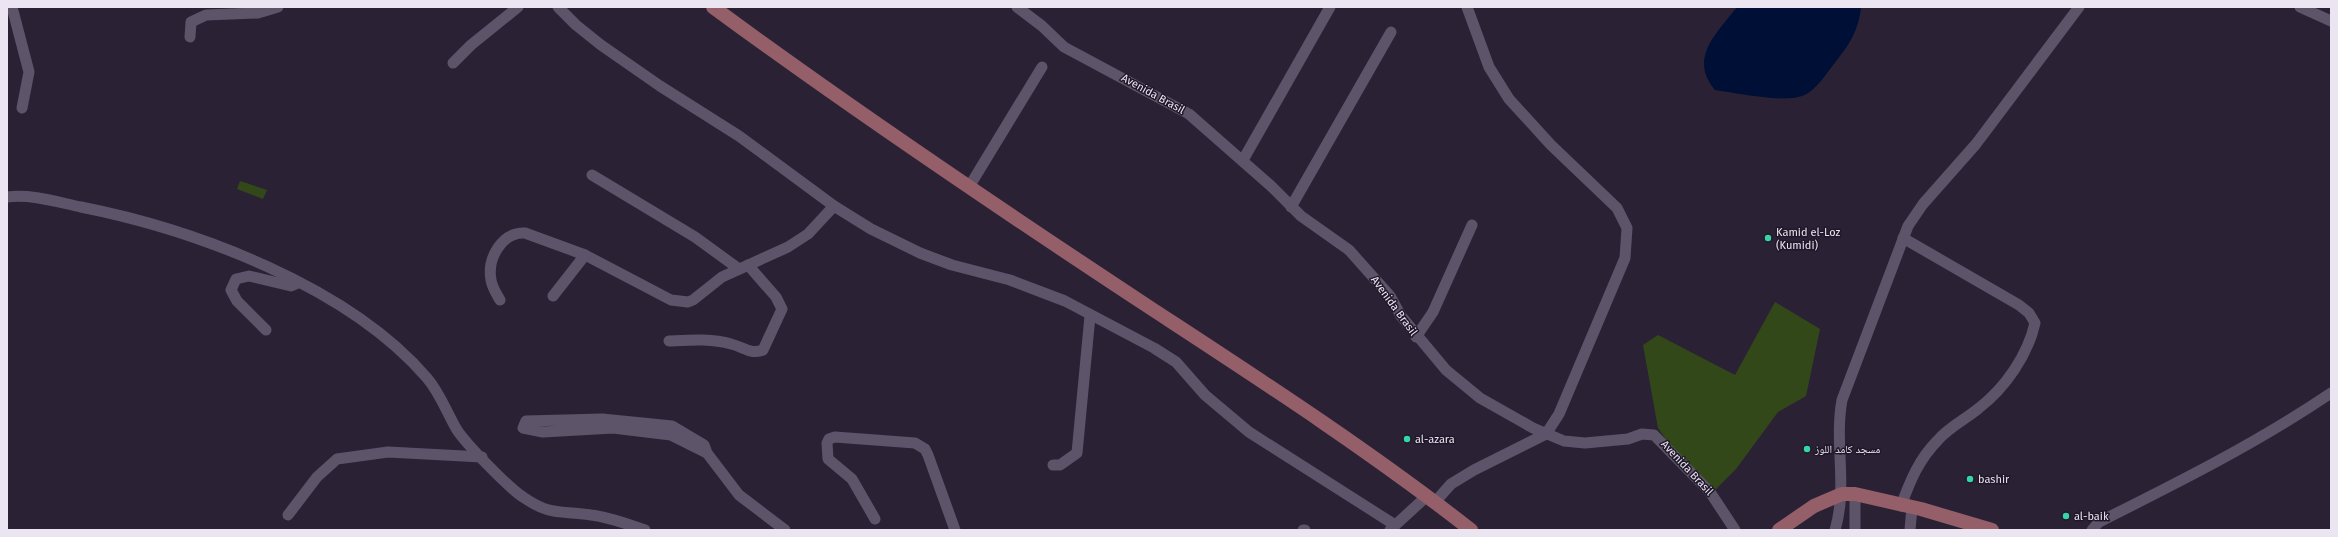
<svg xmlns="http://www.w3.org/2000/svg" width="2338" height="537" font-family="'Fira Sans','Noto Naskh Arabic',sans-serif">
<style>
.green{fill:#334819}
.water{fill:#000f35}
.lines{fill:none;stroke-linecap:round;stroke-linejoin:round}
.minor{stroke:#5d5469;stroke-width:11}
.major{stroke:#945f68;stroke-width:14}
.poi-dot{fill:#36d4a7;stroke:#20182a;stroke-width:1.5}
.labels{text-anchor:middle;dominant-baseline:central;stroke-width:3;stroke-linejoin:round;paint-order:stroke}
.street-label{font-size:11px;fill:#eae5f1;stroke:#20182a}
.poi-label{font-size:11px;fill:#eae5f1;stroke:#20182a;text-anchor:start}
</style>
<rect width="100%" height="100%" fill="#2a2234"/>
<g class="green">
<path d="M240,181L267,190L263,199L237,189Z"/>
<path d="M1775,302L1820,329L1806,396L1778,412L1736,469L1714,491L1688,471L1658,428L1643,345L1658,335L1735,375Z"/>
</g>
<path class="water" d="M1737,7H1861V8C1858,32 1849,45 1834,64C1825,75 1816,91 1802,96C1784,103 1736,93 1715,90C1688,58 1717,33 1737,7Z"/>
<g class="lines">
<g class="minor">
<path d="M12,7L29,72L22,108"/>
<path d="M558,7L576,25L601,45L660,86L739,136L834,206L871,229L920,253L952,265L1010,280L1065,301L1154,348L1176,362L1205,395L1249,432L1395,525"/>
<path d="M1017,7L1042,26L1064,47L1189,114L1271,186L1301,216L1349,250L1390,296L1401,316L1446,370L1480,398L1533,428L1564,441L1585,443L1628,439L1642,434L1654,435L1710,492L1735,530"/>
<path d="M2300,7L2331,21"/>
<path d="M190,37L191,22L206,15L258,13L278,7"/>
<path d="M453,63L471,45L518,7"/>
<path d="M1243,160L1330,7"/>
<path d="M592,175L695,237L739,269"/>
<path d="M969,187L1042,67"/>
<path d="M7,197C32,194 57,202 81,207C197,230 349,287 427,378C440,393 447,413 457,430C467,445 509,488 523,497C552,517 560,510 591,515C609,517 627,524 645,530"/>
<path d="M1291,207L1391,32"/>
<path d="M553,296L585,255L671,300L688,302L693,300L722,277L788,247L808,234L834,206"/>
<path d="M500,300C496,293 492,287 491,280C487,258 502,232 525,233L585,255"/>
<path d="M266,330L237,301L231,290L236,279L249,276L291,286L298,283"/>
<path d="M1416,337L1433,312L1472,225"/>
<path d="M669,341C689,340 711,338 731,344C744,347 750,355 763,350L782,309L776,297L748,265"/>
<path d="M707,453L671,435L613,428L543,432L523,428L526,421L602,419L672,426L704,445L707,453L739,495L785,530"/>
<path d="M1053,465H1060L1077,453L1090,316"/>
<path d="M1435,502L1451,484L1474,470L1546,434L1559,414L1625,258L1627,228L1617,208L1551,145L1509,99L1489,67L1467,7"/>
<path d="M1901,506C1910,481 1919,459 1938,440C1949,427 1966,419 1979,408C2005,388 2028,355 2035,323L2029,313L2019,305L1903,238"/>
<path d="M288,515L317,477L337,459L388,452L482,457"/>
<path d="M875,519L852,479L828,459L827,443L829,439L835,437L915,443L925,449L928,455L955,530"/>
<path d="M1303,530H1305"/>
<path d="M1390,530L1427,496"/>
<path d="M1835,530C1848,487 1834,443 1842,400L1908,226L1923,204L1976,144L2079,7"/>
<path d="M1855,530V494"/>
<path d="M1910,530L1912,507"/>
<path d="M2092,530L2099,522C2179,482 2257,443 2331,393"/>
</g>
<g class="major">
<path d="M713,7C857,113 1006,213 1155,311C1262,381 1370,451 1471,530"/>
<path d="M1779,530L1814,506L1842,494H1855L1921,509L1992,530"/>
</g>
</g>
<g class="poi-dot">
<circle cx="1768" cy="238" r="4"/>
<circle cx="1407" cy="439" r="4"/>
<circle cx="1807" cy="449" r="4"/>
<circle cx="1970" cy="479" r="4"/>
<circle cx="2066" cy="516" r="4"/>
</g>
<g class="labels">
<g class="street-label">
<text transform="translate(1153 94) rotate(29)">Avenida Brasil</text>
<text transform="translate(1394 306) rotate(54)">Avenida Brasil</text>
<text transform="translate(1687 468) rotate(47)">Avenida Brasil</text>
</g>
<g class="poi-label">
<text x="1776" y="232">Kamid el-Loz<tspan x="1776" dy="13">(Kumidi)</tspan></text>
<text x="1415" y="439">al-azara</text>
<text x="1815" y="449">مسجد كامد اللوز</text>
<text x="1978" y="479">bashir</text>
<text x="2074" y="516">al-baik</text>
</g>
</g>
<rect width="2338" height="537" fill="none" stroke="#eae5f1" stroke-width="16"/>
</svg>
